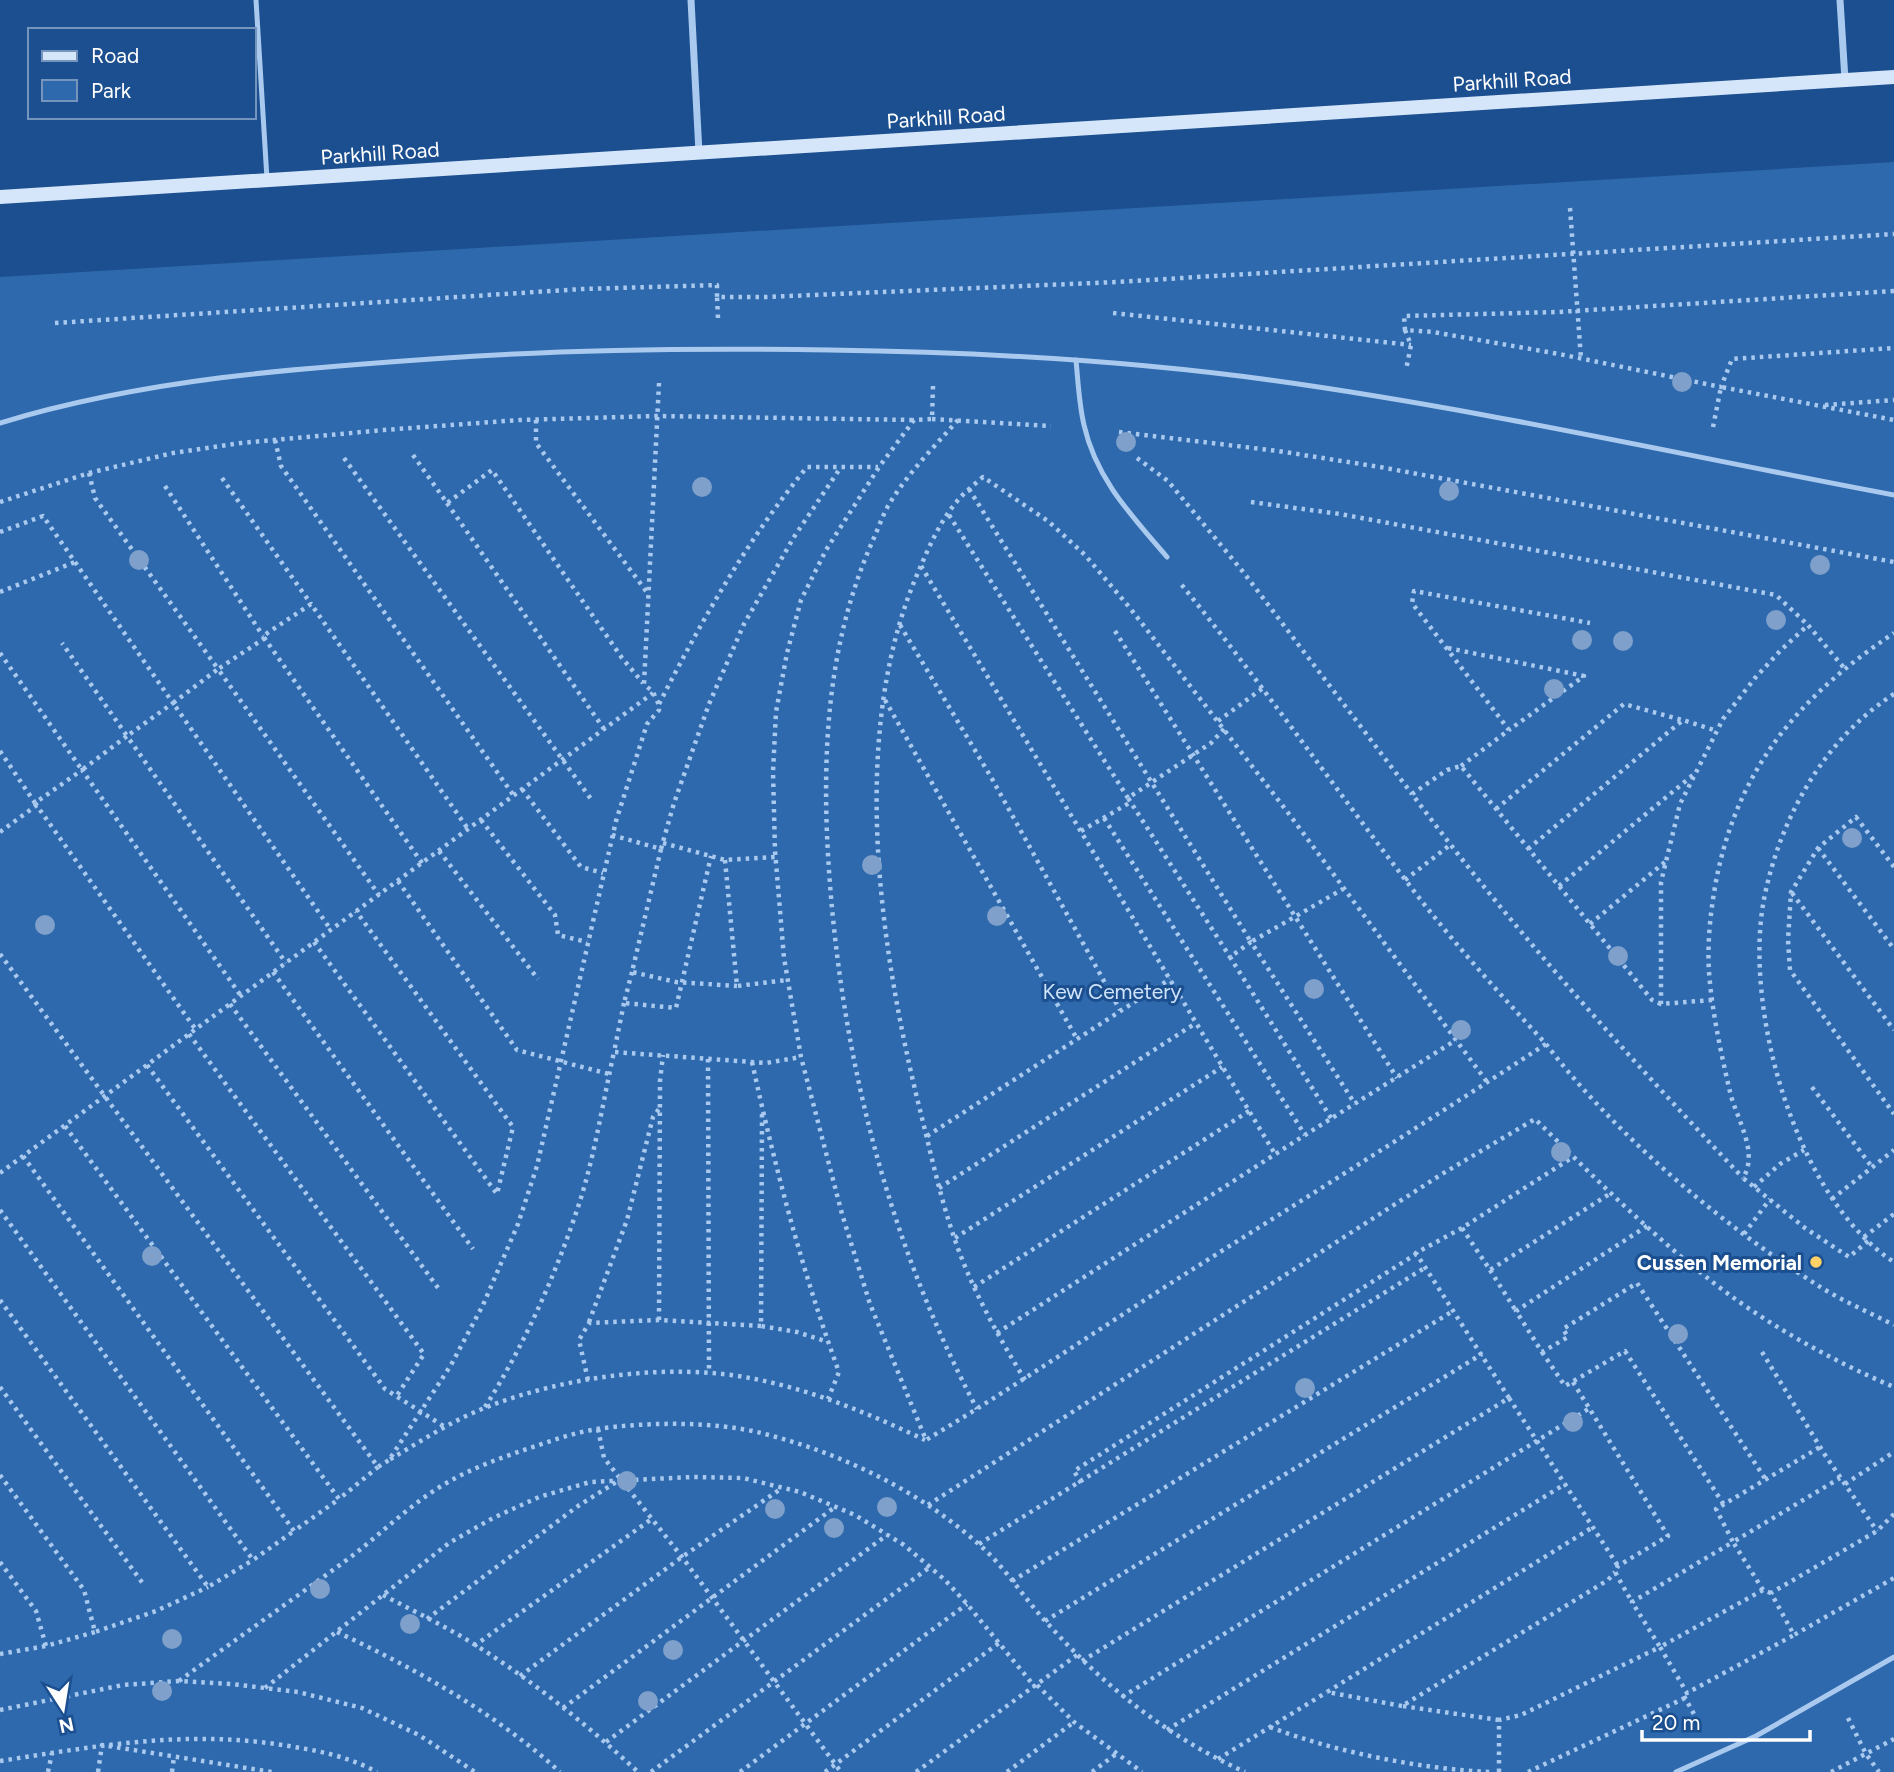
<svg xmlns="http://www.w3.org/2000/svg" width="1894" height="1772" font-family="Figtree,sans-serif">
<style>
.green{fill:#2e69ad}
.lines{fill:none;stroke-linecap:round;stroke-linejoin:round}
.path{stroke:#a9c9ee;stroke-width:4.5;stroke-dasharray:3.5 5;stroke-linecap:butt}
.lane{stroke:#a9c9ee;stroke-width:5}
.street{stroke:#a9c9ee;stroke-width:7}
.secondary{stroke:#d6e6fa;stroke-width:14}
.tree{fill:#7ea0ca}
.poi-dot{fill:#ffd166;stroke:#1b4f8f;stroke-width:2.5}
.labels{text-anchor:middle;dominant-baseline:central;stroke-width:6;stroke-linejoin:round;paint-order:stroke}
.street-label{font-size:21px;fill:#fff;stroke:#1b4f8f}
.park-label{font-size:21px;fill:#cfe3fa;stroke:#1b4f8f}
.poi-label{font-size:21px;font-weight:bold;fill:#fff;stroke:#1b4f8f;text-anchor:end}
</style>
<rect width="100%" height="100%" fill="#1b4f8f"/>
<path class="green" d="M1894,162V1772H0V277Z"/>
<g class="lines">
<g class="path">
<path d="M1570,208L1581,359"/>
<path d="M1894,291L1558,312L1404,316L1405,330L1433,332L1559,354L1721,387L1732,359L1894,348"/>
<path d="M1113,313L1411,345"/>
<path d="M718,318L717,297H766L1117,282L1894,234"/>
<path d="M55,323L582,289L717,285V297"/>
<path d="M1405,330L1411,345L1406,370"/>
<path d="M659,383L644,684L653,692L659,705V710L647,724L616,821L537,1166L518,1224L483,1305L451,1365L389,1460C421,1441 453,1420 487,1407C566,1376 672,1362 755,1379C815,1391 870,1414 925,1440"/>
<path d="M933,386L932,419L914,420L879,467L826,550L801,600L787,653L776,712L773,772L775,851L784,958L801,1057L842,1214L870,1304L926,1440C1009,1390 1089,1336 1171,1283C1296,1204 1422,1125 1546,1044C1498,992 1450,939 1407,882C1331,783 1260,681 1181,584"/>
<path d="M1825,405L1894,400"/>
<path d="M932,419L1051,426"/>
<path d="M536,420V443L649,595"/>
<path d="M958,420C934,447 907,474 888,506C882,517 878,529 873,540C831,635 823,732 827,835C836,1035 883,1232 977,1409"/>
<path d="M1713,427L1721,387L1894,420"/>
<path d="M1119,432L1278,451L1380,467L1894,562"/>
<path d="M275,440L281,466L514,796"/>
<path d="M413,455L447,503L492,470L622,658L643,683"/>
<path d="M344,458L591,799"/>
<path d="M1137,458L1168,481L1244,573L1412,794"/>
<path d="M89,473L95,498L218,669L173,703L331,930"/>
<path d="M222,478L311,604"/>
<path d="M165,486L263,636"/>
<path d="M969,489L1251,942L1343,889"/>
<path d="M0,502L89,473L173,453L241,443L384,430L520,420L658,416L913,420"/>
<path d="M1251,502L1340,514L1776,595L1808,625"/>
<path d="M447,503L604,729"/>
<path d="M949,515L1128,798"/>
<path d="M0,532L43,516L173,703L127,736L62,643"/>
<path d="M921,566L1275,1154"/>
<path d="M0,592L75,562"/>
<path d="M900,625L991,777L1120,1010"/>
<path d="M1115,631L1397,1078"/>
<path d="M265,638L218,669L379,895"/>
<path d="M1448,648L1584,676L1509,730"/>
<path d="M0,653L82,770L127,736L286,963"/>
<path d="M1894,694C1824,739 1780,818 1764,899C1743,1009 1796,1199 1894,1262"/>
<path d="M885,700L1077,1039"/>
<path d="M659,704C702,620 747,540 807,467H878"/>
<path d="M1218,721L1263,688"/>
<path d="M1224,729L1211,743L1128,798L1230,957"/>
<path d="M0,751L35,803L82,770L241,996"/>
<path d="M1461,766L1509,730L1412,603L1414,591L1590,623"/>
<path d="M522,789L581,867L603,873"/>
<path d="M35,803L196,1030"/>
<path d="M1496,809L1624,704L1682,720"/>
<path d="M1104,818L1305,1135"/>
<path d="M481,820L555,915L558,935L587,942"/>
<path d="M1081,831L1131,802"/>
<path d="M0,832L37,805"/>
<path d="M612,835L661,849L674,803L709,704L744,624L794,537L841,467"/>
<path d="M663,843L725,860L776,857"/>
<path d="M1818,848L1894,949"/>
<path d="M661,849L632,972L676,982L737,986"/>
<path d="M1528,849L1683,720L1717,731"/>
<path d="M439,851L538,979"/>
<path d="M725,860L737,986L787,980"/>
<path d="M422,863L263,636L311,604L468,829"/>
<path d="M1894,867L1856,817L1818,848L1791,892L1788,940L1790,970L1894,1114"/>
<path d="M1405,880L1450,845"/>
<path d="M398,881L517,1050L609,1074"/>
<path d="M1559,886L1693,775"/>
<path d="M1792,893L1894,1030"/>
<path d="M1590,924L1665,862"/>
<path d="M314,942L497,1194L513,1127L356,911"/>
<path d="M0,954L378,1467L389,1460"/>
<path d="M273,972L473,1249"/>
<path d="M632,972L624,1003L676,1008L711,856"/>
<path d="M1712,1000L1661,1004V882L1680,804L1723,719L1755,678L1781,650L1808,625L1845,669"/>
<path d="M624,1003L614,1052L766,1063L801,1057"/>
<path d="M230,1004L441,1292"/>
<path d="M1661,1004L1652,1000L1461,766L1447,770L1412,794C1513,930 1627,1055 1743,1178"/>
<path d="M189,1034L424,1354L396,1397"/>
<path d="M1546,1044C1616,1136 1724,1227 1822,1288C1845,1302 1870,1313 1894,1325"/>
<path d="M708,1059L709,1373"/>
<path d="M752,1062C775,1167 802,1271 839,1372L828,1399"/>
<path d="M147,1065L385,1389L445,1427"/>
<path d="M1812,1087L1872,1167"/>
<path d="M762,1114L761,1326L797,1332L828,1342"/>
<path d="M1331,1118L1230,957L1251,942L1355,1104"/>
<path d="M65,1126L339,1499L378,1467"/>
<path d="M927,1136L1170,979"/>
<path d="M23,1156L294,1531L339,1499"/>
<path d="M0,1173L653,693"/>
<path d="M1754,1187L1780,1164L1804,1150"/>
<path d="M939,1188L1196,1023"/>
<path d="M1832,1199L1894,1150"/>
<path d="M0,1210L253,1560L294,1531"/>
<path d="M1647,1226L1516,1311L1542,1352L1568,1337L1563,1329L1637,1283L1766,1480"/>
<path d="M1462,1228L1490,1270L1611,1193"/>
<path d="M1744,1234L1770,1199"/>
<path d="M1864,1237L1894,1214"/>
<path d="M955,1238L1222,1067"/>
<path d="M1868,1241L1849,1257L1805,1228L1743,1178C1759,1152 1737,1120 1730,1092C1721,1053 1712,1012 1709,972C1707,940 1711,907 1717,876C1740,765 1801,695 1894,633"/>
<path d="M1490,1270L1516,1311"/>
<path d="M974,1287L1249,1111"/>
<path d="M0,1300L208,1587L253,1560"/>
<path d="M659,1320L660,1081L663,1055"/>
<path d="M589,1322L627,1220L653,1117L659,1109"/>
<path d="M997,1333L1305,1135L1456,1040"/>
<path d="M1542,1352L1565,1386L1625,1351L1724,1505"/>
<path d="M1762,1352L1825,1455L1877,1531"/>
<path d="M588,1380L579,1340L589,1323L659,1320L761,1326"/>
<path d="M1025,1380C998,1336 973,1291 956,1243C943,1206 934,1168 925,1130C881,959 845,735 920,568C930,544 942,518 959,499C966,491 975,484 983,477L1048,521L1085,555L1130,608L1289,814L1487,1082"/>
<path d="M1573,1382L1668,1536L1618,1566L1615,1572L1632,1602"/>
<path d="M0,1387L144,1585"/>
<path d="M1509,1398L1618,1566"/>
<path d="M485,1407C523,1347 553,1281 576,1213C594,1161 602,1106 614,1052"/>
<path d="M598,1429L604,1458L682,1557L841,1772"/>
<path d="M0,1475L84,1590L95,1632L156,1611L208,1587"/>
<path d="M1081,1483L1074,1471L1416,1254"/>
<path d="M1845,1484L1894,1452"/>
<path d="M928,1505L1442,1174L1535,1119C1590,1173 1644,1228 1705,1276C1759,1320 1830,1360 1894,1387"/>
<path d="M1894,1514L1877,1531L1771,1593L1794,1635L1894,1578"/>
<path d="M979,1544L1426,1267"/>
<path d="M0,1562L36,1611L46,1646L95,1632"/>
<path d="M1012,1581L1453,1311"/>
<path d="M1763,1590L1660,1647L1632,1602L1733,1542L1716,1509L1820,1447"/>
<path d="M1771,1593L1763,1590L1733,1542L1840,1478"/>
<path d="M383,1595C408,1608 434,1621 459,1635C523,1673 583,1721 638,1772"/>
<path d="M427,1619L578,1506L621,1479"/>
<path d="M1045,1621L1482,1354"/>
<path d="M337,1632C416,1669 495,1713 560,1772"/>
<path d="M474,1646L653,1518"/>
<path d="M0,1654L46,1646"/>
<path d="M1082,1661L1509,1398L1416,1253L1462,1228L1573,1157"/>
<path d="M520,1676L682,1557L782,1488"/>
<path d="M179,1681C235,1640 292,1600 348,1559C380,1535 408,1506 443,1485C468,1470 497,1459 524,1450C548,1442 572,1433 597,1429C646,1422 713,1421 761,1433C842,1453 922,1492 983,1548C1008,1571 1026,1601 1049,1625C1105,1687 1168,1737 1245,1772"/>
<path d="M1037,1685L1074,1722L1142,1772"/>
<path d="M265,1688L449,1543L493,1518L539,1497L590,1482L693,1477L743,1478L800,1492L855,1515L904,1545L945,1580L967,1604L1035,1687"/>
<path d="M1684,1696L1700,1725"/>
<path d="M1122,1697L1590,1408"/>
<path d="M1402,1706L1327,1692L1593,1527"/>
<path d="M563,1708L835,1507"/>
<path d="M0,1710L123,1685L179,1681L232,1684L298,1692L362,1708L419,1735L475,1772"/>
<path d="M1848,1718L1866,1754L1879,1772"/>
<path d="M1499,1720L1402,1706L1608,1580L1615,1572"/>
<path d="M1270,1727C1335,1752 1421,1769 1490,1772"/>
<path d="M1167,1730L1565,1484"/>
<path d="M606,1742L887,1535"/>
<path d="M1218,1759L1327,1692"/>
<path d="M0,1761C103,1745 195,1728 300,1748C326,1752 353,1759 377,1772"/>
<path d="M48,1772L52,1753"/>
<path d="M98,1772L102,1745L272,1772"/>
<path d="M172,1772L174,1757"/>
<path d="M651,1772L930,1567"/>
<path d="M740,1772L967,1604"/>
<path d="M825,1772L999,1643"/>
<path d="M916,1772L1077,1655"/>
<path d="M1007,1772L1074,1722"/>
<path d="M1092,1772L1116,1754"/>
<path d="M1499,1772V1720L1521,1715L1660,1647L1687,1693L1794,1635"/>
<path d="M1528,1772L1685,1698"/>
<path d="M1831,1772L1894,1739"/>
</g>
<g class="lane">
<path d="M256,0L267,179"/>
<path d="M1076,360C1078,381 1079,404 1084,425C1096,479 1132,516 1167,557"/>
<path d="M0,423C144,379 296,368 446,358C574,349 701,348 830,350C977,352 1124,360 1270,380C1480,409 1686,456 1894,495"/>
<path d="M1676,1772L1756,1736L1894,1657"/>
</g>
<g class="street">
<path d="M691,0L699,153"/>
<path d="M1840,0L1845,80"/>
</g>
<path class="secondary" d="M0,197L1894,77"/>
</g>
<g class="tree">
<circle cx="1682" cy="382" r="10"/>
<circle cx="1126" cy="442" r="10"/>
<circle cx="702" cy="487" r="10"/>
<circle cx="1449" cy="491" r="10"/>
<circle cx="139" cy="560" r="10"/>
<circle cx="1820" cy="565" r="10"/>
<circle cx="1776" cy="620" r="10"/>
<circle cx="1582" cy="640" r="10"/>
<circle cx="1623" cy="641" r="10"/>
<circle cx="1554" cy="689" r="10"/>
<circle cx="1852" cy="838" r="10"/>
<circle cx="872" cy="865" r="10"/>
<circle cx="997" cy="916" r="10"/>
<circle cx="45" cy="925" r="10"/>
<circle cx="1618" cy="956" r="10"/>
<circle cx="1314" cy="989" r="10"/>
<circle cx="1461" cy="1030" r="10"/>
<circle cx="1561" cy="1152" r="10"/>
<circle cx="152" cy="1256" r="10"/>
<circle cx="1678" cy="1334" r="10"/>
<circle cx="1305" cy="1388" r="10"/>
<circle cx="1573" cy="1422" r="10"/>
<circle cx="627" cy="1481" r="10"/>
<circle cx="887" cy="1507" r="10"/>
<circle cx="775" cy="1509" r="10"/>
<circle cx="834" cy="1528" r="10"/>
<circle cx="320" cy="1589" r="10"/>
<circle cx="410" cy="1624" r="10"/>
<circle cx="172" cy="1639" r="10"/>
<circle cx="673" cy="1650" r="10"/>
<circle cx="162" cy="1691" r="10"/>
<circle cx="648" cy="1701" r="10"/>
</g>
<circle class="poi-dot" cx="1816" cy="1262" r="7"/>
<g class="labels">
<g class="street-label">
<text transform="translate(1512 80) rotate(-4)">Parkhill Road</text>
<text transform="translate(946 117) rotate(-4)">Parkhill Road</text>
<text transform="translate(380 153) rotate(-4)">Parkhill Road</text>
</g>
<g class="park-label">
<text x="1112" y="991">Kew Cemetery</text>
</g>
<g class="poi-label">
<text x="1802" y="1262">Cussen Memorial</text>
</g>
</g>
<rect x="28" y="28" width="228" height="91" fill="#1b4f8f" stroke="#7695bc" stroke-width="2"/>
<rect x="42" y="51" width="35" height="10" fill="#d6e6fa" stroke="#7695bc" stroke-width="2"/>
<text x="91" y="63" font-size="21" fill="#ffffff">Road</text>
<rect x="42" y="80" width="35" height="21" fill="#2e69ad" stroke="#7695bc" stroke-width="2"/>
<text x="91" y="98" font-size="21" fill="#ffffff">Park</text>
<g transform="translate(63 1709) rotate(168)" stroke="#1b4f8f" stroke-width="5" paint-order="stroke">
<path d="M0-5L12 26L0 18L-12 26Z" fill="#ffffff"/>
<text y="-10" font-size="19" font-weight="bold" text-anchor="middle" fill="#ffffff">N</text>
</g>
<path d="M1642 1730v10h168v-10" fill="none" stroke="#ffffff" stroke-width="3.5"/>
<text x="1652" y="1730" font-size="21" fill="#ffffff" stroke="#1b4f8f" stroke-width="5" paint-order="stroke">20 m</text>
</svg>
